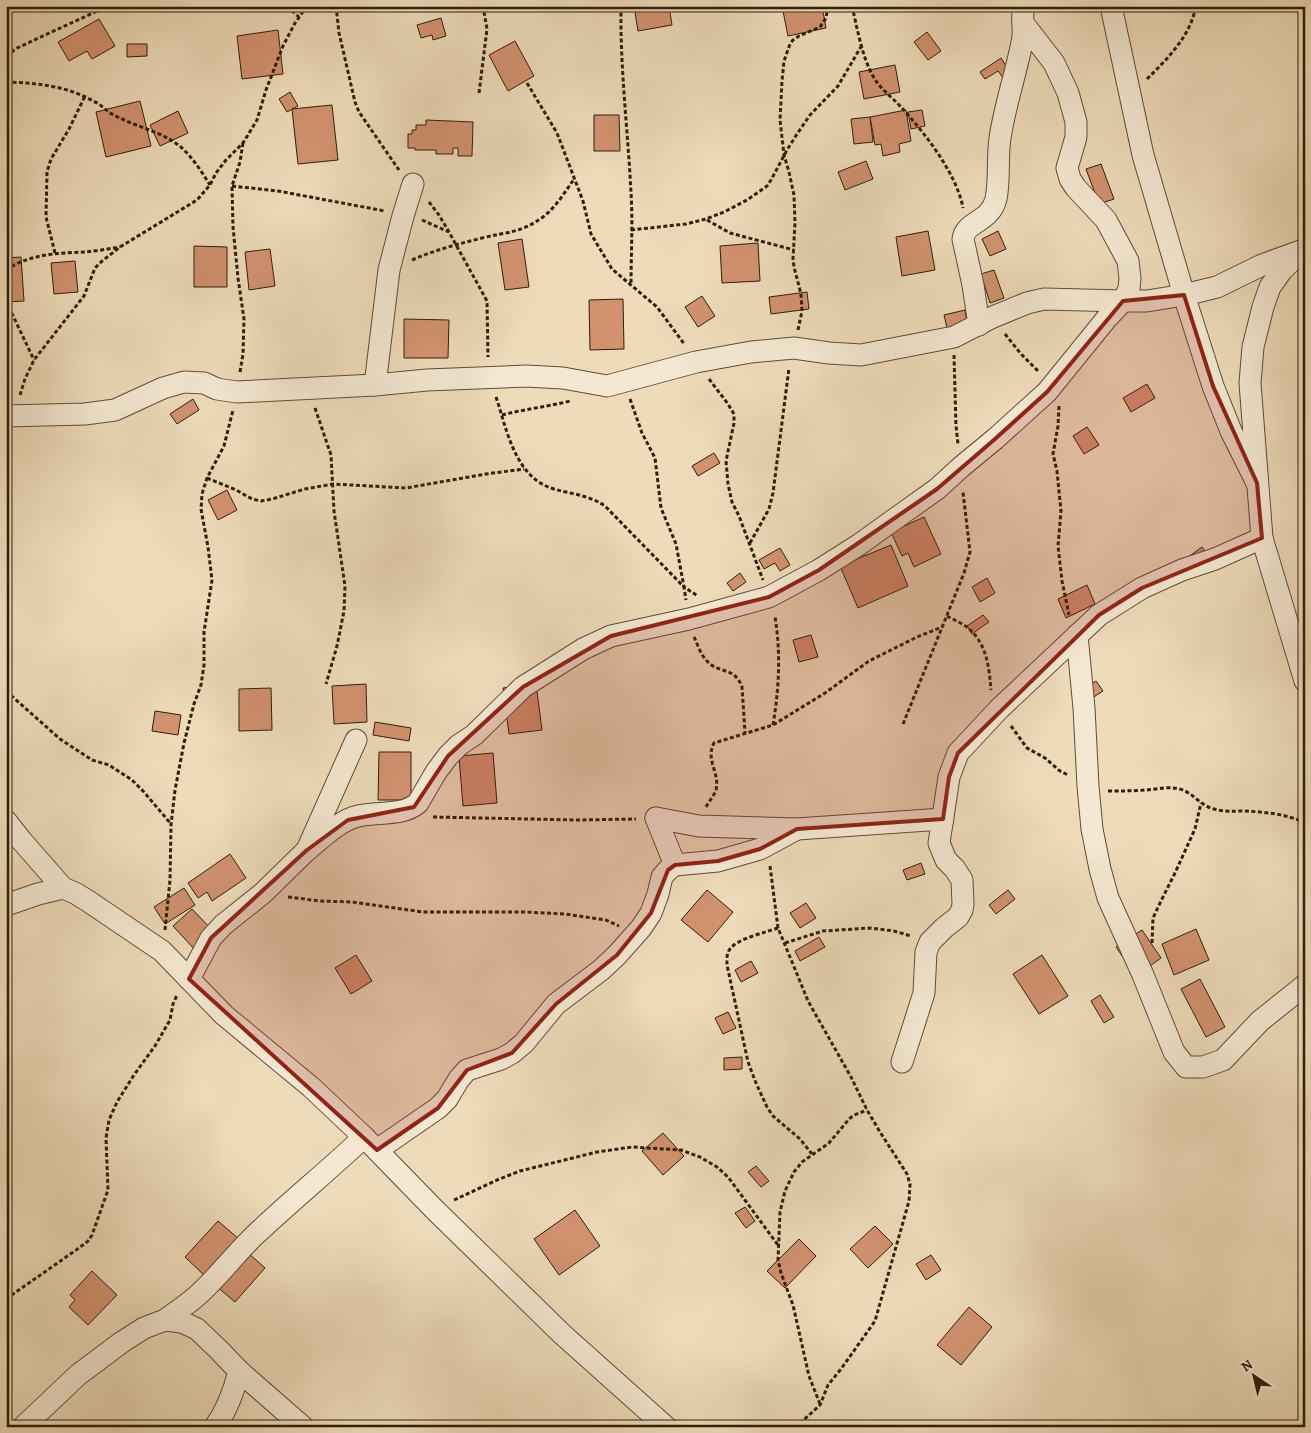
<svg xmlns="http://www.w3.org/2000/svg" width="1311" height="1433" font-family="Alegreya,serif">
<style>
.building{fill:#d29270;stroke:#2f1d0b}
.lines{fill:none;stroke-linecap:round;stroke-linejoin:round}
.street-casing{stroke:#5f4c37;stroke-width:23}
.path{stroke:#2f1d0b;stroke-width:3;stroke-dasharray:4 2.5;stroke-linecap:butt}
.street{stroke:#f4e8d2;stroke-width:21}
.marked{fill:#8f2418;fill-opacity:0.2;stroke:#8f2418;stroke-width:4;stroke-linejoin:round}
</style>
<rect width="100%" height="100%" fill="#eedbba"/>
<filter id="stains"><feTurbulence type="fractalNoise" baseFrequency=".004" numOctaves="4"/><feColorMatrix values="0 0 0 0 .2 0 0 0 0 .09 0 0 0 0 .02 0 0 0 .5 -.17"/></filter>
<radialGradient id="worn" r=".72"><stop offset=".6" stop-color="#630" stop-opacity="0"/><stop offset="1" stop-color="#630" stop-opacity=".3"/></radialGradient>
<g class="building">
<path d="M634,6H669L672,25L638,31Z"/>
<path d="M782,6H822L826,28L788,36Z"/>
<path d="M441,18L446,36L433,40L432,35L421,38L417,25Z"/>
<path d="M99,19L115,46L92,59L87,51L69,61L58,42Z"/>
<path d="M278,30L283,74L242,79L237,36Z"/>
<path d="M927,32L941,51L928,60L914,42Z"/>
<path d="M515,41L534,76L508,91L489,55Z"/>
<path d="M127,44H147V56L127,57Z"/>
<path d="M1001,58L1011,74L1004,79L998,71L985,79L980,72Z"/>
<path d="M895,65L900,92L864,99L859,72Z"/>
<path d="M290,92L298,106L287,112L279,99Z"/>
<path d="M140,101L151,146L106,157L96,112Z"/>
<path d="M332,105L338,160L298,164L292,109Z"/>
<path d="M906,110L911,141L899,144L900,152L883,156L881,144L875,145L870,117Z"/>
<path d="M922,110L925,126L911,129L908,112Z"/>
<path d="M178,111L188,133L160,146L150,125Z"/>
<path d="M594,115H619L620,151H594Z"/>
<path d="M870,117L873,142L854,144L851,119Z"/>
<path d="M426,120L473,122L472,156H458V148H453V154H436V150H415V148H408V134H412V130H416V125H426Z"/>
<path d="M866,161L873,179L845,190L838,172Z"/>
<path d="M1101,164L1114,199L1099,204L1086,169Z"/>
<path d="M928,231L935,270L902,276L896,237Z"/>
<path d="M998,231L1006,249L990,256L982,239Z"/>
<path d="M522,239L529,287L505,290L498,243Z"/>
<path d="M758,243L760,281L722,283L720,246Z"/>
<path d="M194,246L227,247V287H194Z"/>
<path d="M270,249L275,286L249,290L245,252Z"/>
<path d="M21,257L24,301L6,302V258Z"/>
<path d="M75,261L78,292L54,294L51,263Z"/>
<path d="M994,270L1004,298L990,303L981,274Z"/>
<path d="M807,292L809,309L771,314L769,297Z"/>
<path d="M702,296L715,316L698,327L685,307Z"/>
<path d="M623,299L624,349L590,350L589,300Z"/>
<path d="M965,310L968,328L948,332L944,315Z"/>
<path d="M404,319L449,320L448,358H404Z"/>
<path d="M1147,384L1155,398L1131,412L1123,398Z"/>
<path d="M193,399L199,410L177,424L170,414Z"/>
<path d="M1087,427L1099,445L1084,454L1073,436Z"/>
<path d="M714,453L720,463L698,476L692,466Z"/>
<path d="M227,490L237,510L218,520L208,500Z"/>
<path d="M924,517L941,554L914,567L908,553L902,556L891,532Z"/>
<path d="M891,545L908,586L858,608L840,566Z"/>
<path d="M1202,547L1207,554L1180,563Z"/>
<path d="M780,548L790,565L780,571L775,563L764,569L759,560Z"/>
<path d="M740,573L746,582L733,591L727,583Z"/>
<path d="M987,578L995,593L980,602L972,587Z"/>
<path d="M1087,585L1095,604L1066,618L1058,599Z"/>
<path d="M983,615L989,622L972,634L967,626Z"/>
<path d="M811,635L818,657L799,662L793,640Z"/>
<path d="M1096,681L1103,691L1089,700L1082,690Z"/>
<path d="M366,684L367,722L334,724L332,686Z"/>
<path d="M536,684L542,730L509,734L503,688Z"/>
<path d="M271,688L272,730L239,731V689Z"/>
<path d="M155,711L181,715L178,735L152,731Z"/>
<path d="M375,722L411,728L409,741L373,735Z"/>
<path d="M379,752H411V800H378Z"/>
<path d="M493,753L497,803L463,806L459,756Z"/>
<path d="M230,854L246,878L212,901L207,892L198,898L188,883Z"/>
<path d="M921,863L925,874L907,880L903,870Z"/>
<path d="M184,888L195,905L165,924L154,907Z"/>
<path d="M707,890L733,912L708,942L681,920Z"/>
<path d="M1008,890L1015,899L996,914L989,905Z"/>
<path d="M806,903L816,918L800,928L790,913Z"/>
<path d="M192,909L215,933L196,951L173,926Z"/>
<path d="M1196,929L1209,960L1174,975L1162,944Z"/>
<path d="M1142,930L1161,958L1136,976L1116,947Z"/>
<path d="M819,937L825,947L800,961L795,951Z"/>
<path d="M356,955L372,981L351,994L335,968Z"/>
<path d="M1042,955L1068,996L1039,1014L1013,974Z"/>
<path d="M751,961L758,973L741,982L735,970Z"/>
<path d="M1200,979L1225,1027L1206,1037L1181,989Z"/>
<path d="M1100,995L1114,1017L1104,1023L1091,1001Z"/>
<path d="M728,1012L736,1028L723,1034L715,1018Z"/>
<path d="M742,1057V1069L724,1070V1058Z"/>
<path d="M663,1133L684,1156L663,1175L642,1151Z"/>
<path d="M756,1166L769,1181L761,1187L748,1172Z"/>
<path d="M745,1207L755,1221L746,1228L735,1213Z"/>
<path d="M575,1210L600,1246L559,1275L534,1239Z"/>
<path d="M218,1221L239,1239L205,1276L185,1257Z"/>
<path d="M875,1226L893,1244L868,1268L850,1249Z"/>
<path d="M799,1239L816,1256L785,1288L767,1271Z"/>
<path d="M246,1251L265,1268L235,1302L215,1285Z"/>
<path d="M931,1255L941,1270L926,1280L916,1264Z"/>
<path d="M92,1271L117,1295L88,1325L69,1307L75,1300L70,1295Z"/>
<path d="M969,1307L992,1327L961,1365L937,1345Z"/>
</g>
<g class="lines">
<defs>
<g id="street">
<path d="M1111,6L1143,155L1184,295L1213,386L1231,431L1257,483"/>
<path d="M1299,254L1282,270L1270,287L1263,307L1253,347L1250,383L1262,538L1305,681"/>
<path d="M979,325L973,285L963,239C965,221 990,223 996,199C1000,180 997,158 1000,138C1005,104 1017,71 1023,37C1024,26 1021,16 1024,6"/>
<path d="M375,385L389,270L403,216L413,184"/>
<path d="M6,416L85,414L115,410L163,388L184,382L204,383L217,389L237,392L375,385L427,380L526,376L563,378L607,386L696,362L751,352L794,348L829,353L861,355L954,337L993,317L1027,303L1044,299L1123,301H1147L1184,295L1217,287L1262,265L1303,250"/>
<path d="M1077,635L1084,708L1088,786L1092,829L1100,869L1108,898L1143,975L1174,1052L1186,1067H1203L1223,1060L1260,1021L1305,985"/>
<path d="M656,818L699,826L797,829L943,819"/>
<path d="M656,818L675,865"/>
<path d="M6,821L21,840L63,888"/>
<path d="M307,850C321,839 340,820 358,816C378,811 401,817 418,803L436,772L448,756L459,745L474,735L523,687L583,649L611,636L689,619L769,597L819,570L860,544L906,511L937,489L961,467L995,439L1047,392L1107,318L1123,301L1129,289L1130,278L1128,261L1106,220L1076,188L1070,179L1067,168L1076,137V122L1068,93L1054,63L1023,23"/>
<path d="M6,905L38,894L63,888L75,893L88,901L162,951L224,1015L311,1087L364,1137L435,1210L562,1334L666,1427"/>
<path d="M189,979L211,938L223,925L263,893L307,850L356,740"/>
<path d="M902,1062L924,993L926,952L930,942L944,928L958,917L962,910L963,904L962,880L955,869L946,860L939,843L949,777L958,753L999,709L1099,615L1142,588L1182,570L1215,559L1262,538"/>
<path d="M377,1150L438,1108L447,1099L459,1079L467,1070L501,1059L512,1053L524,1043L556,1004L601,970L617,955L641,928L651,913L658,894L662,877L668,870L675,865L718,861L760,849L797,829"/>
<path d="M165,1320C176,1312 188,1304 198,1295C219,1276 236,1253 256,1234C291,1201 329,1170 364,1137"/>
<path d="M23,1427L78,1375L122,1342L144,1328L165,1320L182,1322L197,1329L219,1350L239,1371L303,1427"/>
<path d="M215,1427C227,1410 234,1391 239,1371"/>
</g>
</defs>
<use href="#street" class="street-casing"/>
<g class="path">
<path d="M287,6L299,17"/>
<path d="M336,6L339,33L355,102L359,112L399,170"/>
<path d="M621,6C620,69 628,131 631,193C633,223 631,254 631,284"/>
<path d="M852,6C857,27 862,57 873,76C880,89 891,96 901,107C924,132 957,174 963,208"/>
<path d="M6,56L17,48L108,6"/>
<path d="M1147,79C1168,58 1190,37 1196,6"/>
<path d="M6,82C37,83 68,86 95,102C102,105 107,112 114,115C137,128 167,132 185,151C195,161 203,174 210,185"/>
<path d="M527,83L557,133L583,201L591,234L612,269L657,307L685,345"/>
<path d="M479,93L487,29L483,6"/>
<path d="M232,186L278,191L385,211"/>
<path d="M429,202L439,215L449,232L487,301L488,357"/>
<path d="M422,220L449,232"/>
<path d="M707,220L730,233L794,250"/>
<path d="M631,230L686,224L706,219L724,212L747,200L767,186L771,180L787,150L797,134L810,115L838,86L862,45"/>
<path d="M55,253L46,217L47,172L51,159L69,129L85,96"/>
<path d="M412,260C435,250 458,244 482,238C506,232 521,233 543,217C556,207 565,192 574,179"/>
<path d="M6,270C29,254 58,253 85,252C96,251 108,249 120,247"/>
<path d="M6,301L34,360"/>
<path d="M798,330L802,311L801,294L794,267L793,259L795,223L794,195L789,172L784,155L780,120L782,81L784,61L790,44L793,40L799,36L820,27L826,18L828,6"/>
<path d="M1005,334L1021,354L1039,372"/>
<path d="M954,355L956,426L958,444"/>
<path d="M240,372L243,354L244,319L238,278L233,227L232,186L240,162L243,143"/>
<path d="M709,379L728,404L734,414V423L726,461L728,484L732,502L739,516L763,580"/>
<path d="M20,395L25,379L34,360L84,296L95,268L101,262L120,247L197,200L210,185L216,173L226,160L243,143L257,120L266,90L283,46L295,23L307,6"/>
<path d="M496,397C507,430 515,478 554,489C571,494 589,495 605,506L684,587L686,600"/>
<path d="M630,399L642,433L655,458L661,508L676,544L684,587L698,596"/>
<path d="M1059,406L1058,426L1053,454L1057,471L1061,511L1058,546L1062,581L1069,615"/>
<path d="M315,408L331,455L334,511L345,586L344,611L337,646L326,684"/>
<path d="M502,415C524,409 547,407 570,401"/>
<path d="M207,478L236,490L252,499L261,501L272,499L305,489L333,484L406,488L486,474L524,469"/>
<path d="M750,543L769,509L773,493L789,368"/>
<path d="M947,616C954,620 962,623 968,628C987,644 989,667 991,690"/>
<path d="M694,637C698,645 701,656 708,662C720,674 735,667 742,687L745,733"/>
<path d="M6,691L60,739L92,760L109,765L132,780L144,792L171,824"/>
<path d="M903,724L964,573L970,552L963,492"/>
<path d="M773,725C779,689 781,653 775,617"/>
<path d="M1011,726L1027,748L1045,758L1060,771L1068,775"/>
<path d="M1108,791C1121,791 1133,791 1146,790C1159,789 1173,785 1185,791C1195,796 1202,806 1214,809C1224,812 1234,811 1245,811C1265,812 1287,814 1305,823"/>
<path d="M706,807C709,801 714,796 716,790C720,772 705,760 714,743L773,725L825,693L869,661L917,637L942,627"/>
<path d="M433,817L578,820L636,819"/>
<path d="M770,866L778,928L797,974L808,1001L851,1077L867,1110L880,1132L907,1174L910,1184L909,1201L875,1321L841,1369L828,1385L820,1405L796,1427"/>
<path d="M288,897L320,901L352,902L423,912H525L565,914L606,920L619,926"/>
<path d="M778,928C767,932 736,939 730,949C726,954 727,960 727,965L748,1062L756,1083L767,1107L773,1116L800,1139L812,1154"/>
<path d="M165,930L170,880L171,825L175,790L184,743L194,704L201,685L204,665V632L212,580L208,547L201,509L202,494L207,478L224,446L233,410"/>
<path d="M785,943L823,931L870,928L894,931L911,936"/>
<path d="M1152,943L1153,918L1161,901L1175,873L1195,829L1201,803"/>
<path d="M454,1200L497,1180L520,1171L597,1152L632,1147L681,1150L700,1157L717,1167L728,1177L778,1245"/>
<path d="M6,1299L79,1248L88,1241L92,1235L108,1190L106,1138L109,1120L117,1102L134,1075L155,1046L170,1020L173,1004L177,995"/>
<path d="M820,1404L809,1376L793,1305L781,1273L778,1260L780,1212L785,1191L794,1172L802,1162L829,1143L849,1119L854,1115L867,1110"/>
</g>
<use href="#street" class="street"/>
</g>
<path class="marked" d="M1184,295L1213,386L1257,483L1262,538L1142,588L1099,615L958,753L949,777L943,819L797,829L760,849L718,861L675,865L668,870L651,913L617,955L556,1004L512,1053L467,1070L438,1108L377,1150L189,979L211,938L307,850L348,820L414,807L448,756L523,687L611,636L769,597L819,570L937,489L995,439L1047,392L1123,301Z"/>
<rect width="1311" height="1433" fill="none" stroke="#eedbba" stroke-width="25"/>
<rect x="8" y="8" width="1296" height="1418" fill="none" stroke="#2f1d0b" stroke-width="2.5"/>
<rect x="12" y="12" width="1286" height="1408" fill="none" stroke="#2f1d0b"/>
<g transform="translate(1254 1376) rotate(325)" stroke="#f4e8d2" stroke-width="4" paint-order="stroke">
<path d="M0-4L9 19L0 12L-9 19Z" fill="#2f1d0b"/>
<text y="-8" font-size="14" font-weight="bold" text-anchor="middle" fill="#2f1d0b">N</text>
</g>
<rect width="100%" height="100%" filter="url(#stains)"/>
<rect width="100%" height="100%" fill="url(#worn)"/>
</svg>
